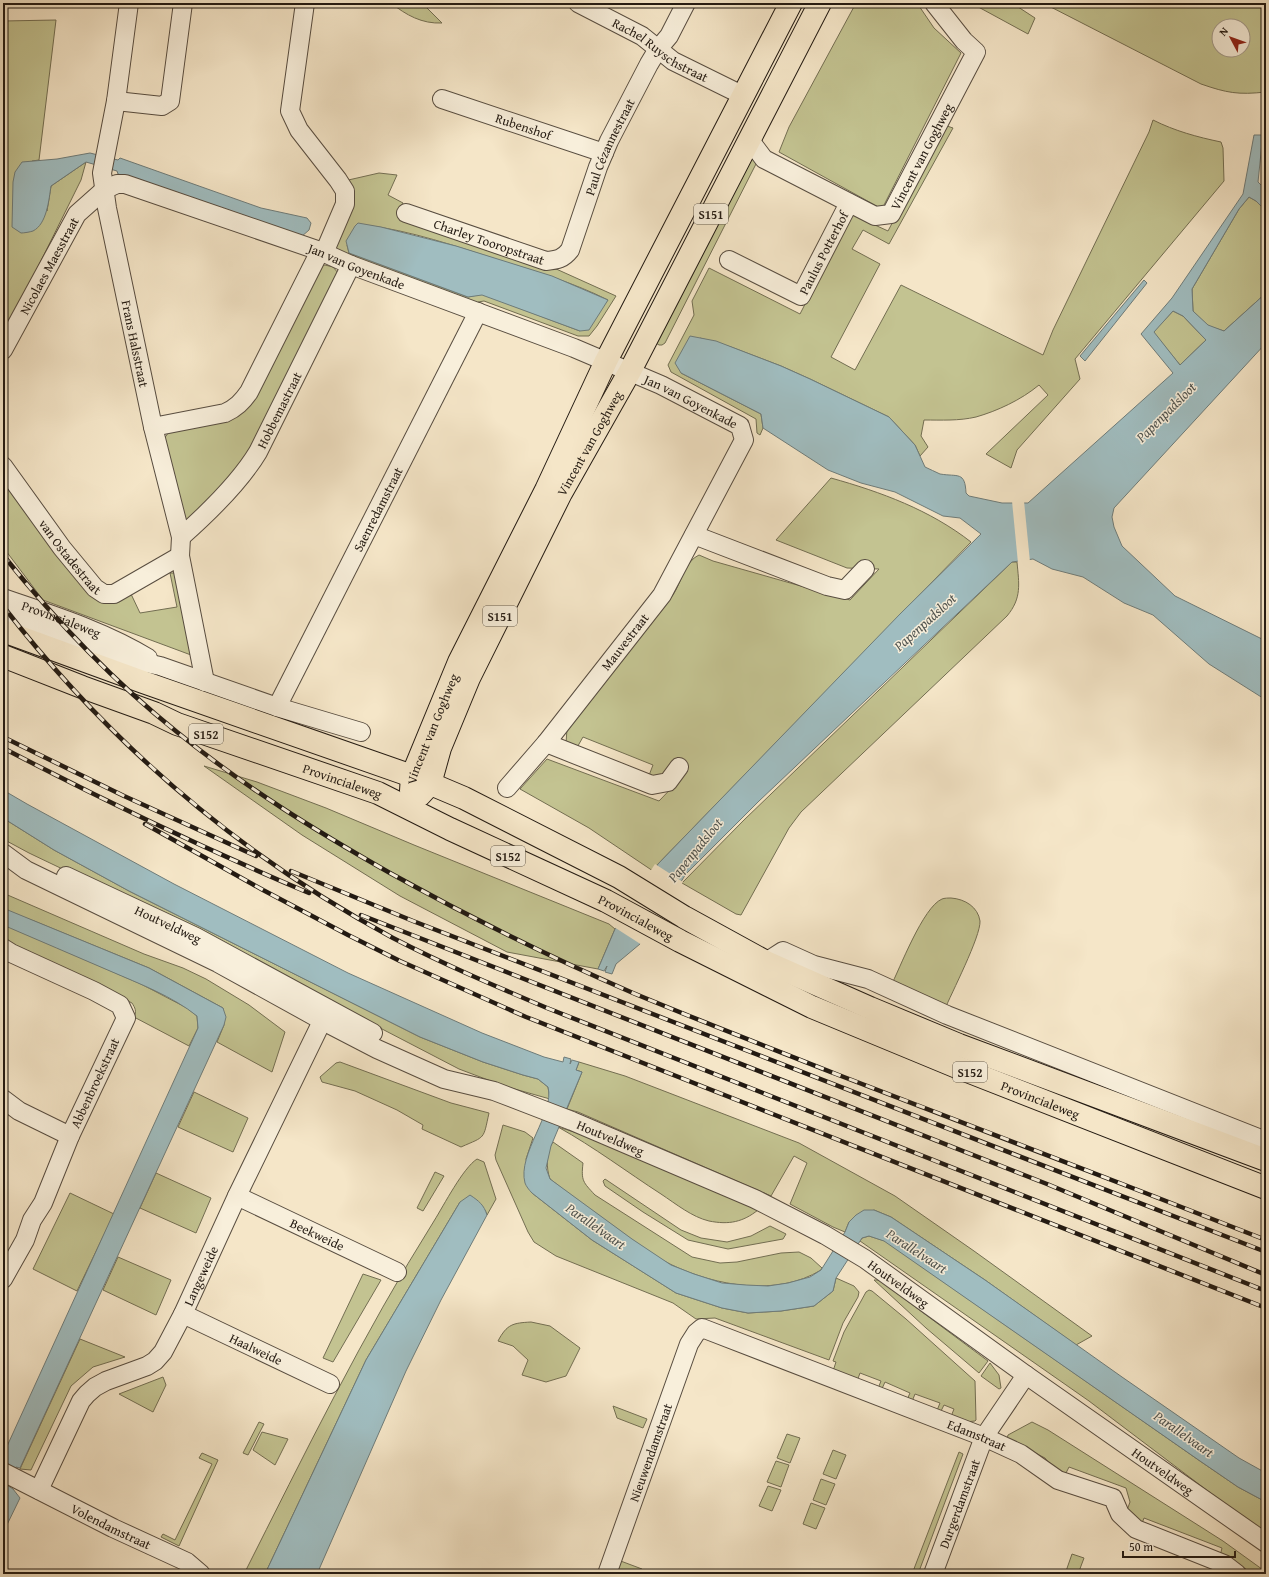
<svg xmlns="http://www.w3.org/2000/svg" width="1269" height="1577" font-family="'Gentium Book Plus',serif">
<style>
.green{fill:#c3c391;stroke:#736e52;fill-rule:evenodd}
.water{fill:#a0bdc0;stroke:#6e7c7a;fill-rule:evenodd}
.pier{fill:#f5e6c8}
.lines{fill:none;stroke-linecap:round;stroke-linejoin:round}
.minor-casing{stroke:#584d40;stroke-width:20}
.major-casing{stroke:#231a12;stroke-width:24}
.minor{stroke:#f8efdb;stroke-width:18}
.major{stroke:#f5e6c8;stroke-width:22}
.rail-casing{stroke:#231a12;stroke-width:4.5}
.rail{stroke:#f8efdb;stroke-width:3;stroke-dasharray:9;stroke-linecap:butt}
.labels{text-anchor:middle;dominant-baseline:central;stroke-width:3;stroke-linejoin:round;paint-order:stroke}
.shield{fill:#f8efdb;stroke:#635a4e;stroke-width:1}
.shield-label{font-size:12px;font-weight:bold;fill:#231a12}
.street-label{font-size:13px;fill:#231a12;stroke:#f8efdb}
.water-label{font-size:14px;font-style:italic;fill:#4f534f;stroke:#f8efdb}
</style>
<rect width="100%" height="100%" fill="#f5e6c8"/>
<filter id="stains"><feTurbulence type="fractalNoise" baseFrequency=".005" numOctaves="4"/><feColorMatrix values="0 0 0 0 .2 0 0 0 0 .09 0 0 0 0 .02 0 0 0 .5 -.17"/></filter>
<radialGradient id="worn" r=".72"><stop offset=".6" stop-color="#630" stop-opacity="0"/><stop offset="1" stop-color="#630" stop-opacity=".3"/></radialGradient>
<g class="green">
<path d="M391,3H422L442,23C422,24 406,15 391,3Z"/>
<path d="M856,3H917L934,28L961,53L882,209L779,152L789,127Z"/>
<path d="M971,3H1012L1035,18L1028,34Z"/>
<path d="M1043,3H1266V92C1238,95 1227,93 1201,84ZM1219,26H1243V50H1219Z"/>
<path d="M56,20L39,160L32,161L47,211L51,186L86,162L81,180L28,287L4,331L3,21Z"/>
<path d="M1153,120C1175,131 1197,137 1221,142L1223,148L1224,181L1075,359L1080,379L1017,450L1011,468L986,454L1048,395L1039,385C1021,400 997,411 976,417C959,421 941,420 924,420L921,436L928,447L920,456L915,445L889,417L810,379L781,366L731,347L700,338L681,373L761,414L763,428L760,435L757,433L756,419L671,372L668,365L694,315L692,301L709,268L800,314L851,214L888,231L944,125L953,128L889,244L863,230L852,249L880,264L831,357L855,370L901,285L1043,355L1053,330L1149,132Z"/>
<path d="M749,153L757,162L665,343L662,345H659L653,341Z"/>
<path d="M379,173L397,175L388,195L403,203L398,217L554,268L616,296L597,326L589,336H578L484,301L478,302L477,305L335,253L336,232L344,181ZM364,225C410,230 458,247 502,261C538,272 574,283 608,300L580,331L482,294L468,297L349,253L347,245Z"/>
<path d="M1249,197L1256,201L1266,211V293L1224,331L1208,326L1193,311L1192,289L1239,209Z"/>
<path d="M325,265L333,267L339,274L253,452L188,523L184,520L163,440L169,432L230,419L320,266Z"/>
<path d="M1173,311L1183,316L1206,340L1180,365L1153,332Z"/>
<path d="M3,474L96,595L131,594L140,613L177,607L170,573H175L191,655L43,600L3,547Z"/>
<path d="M831,478C881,492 930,510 971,542L658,864L653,871L589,828L520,789L547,759L659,801L688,771L675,760L658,781L648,778L653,765L583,737L575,751L566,743L567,729C603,684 639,640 673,595C681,583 685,561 699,555L713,561L850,600L879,569L847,568L776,540Z"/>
<path d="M1012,562H1017C1019,584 1022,598 1007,616L801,812L789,828L741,915L736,914L682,883L744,820Z"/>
<path d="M204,766L257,782L326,808L414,845L609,924L615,929L598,969L507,952L400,896L302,835Z"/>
<path d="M3,818L54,850L129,891L420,1037L483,1062L523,1075L538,1079L548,1087L550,1099L504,1086L459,1069L209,939L29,853L3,839Z"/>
<path d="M3,893L144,954L183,968L206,979L249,1005L285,1032L272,1072L217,1042L224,1025L223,1008L149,968L34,921L3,910Z"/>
<path d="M951,898C965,899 978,907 980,921C981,936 951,994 944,1011L890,988C900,968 923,907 942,899C944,898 949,898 951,898Z"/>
<path d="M3,924L141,984L187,1008L197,1016L198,1028L189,1046L134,1017C137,1011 135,1008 132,1003L3,939Z"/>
<path d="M340,1062L451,1103L489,1113C483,1140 486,1136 461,1147L422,1129L423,1125L397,1110L355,1091L322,1082L320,1077L336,1063Z"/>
<path d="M579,1062L625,1076L799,1143L895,1196L974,1251L1092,1336L1076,1345L985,1280L891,1217L874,1210L849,1222L845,1232L833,1227L790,1204L807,1163L794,1156L771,1196L578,1112L567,1109L582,1072L576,1070Z"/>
<path d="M194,1092L248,1118L233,1152L178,1127Z"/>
<path d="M503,1125L525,1132L533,1138L526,1159L532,1193L592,1240L646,1274L676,1293L722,1308L748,1313L781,1311L814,1306L833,1291L836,1278L854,1286L859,1292L858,1297L843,1323L829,1360L715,1318L696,1319L673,1303L556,1256L534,1242L528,1232L496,1160L495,1155Z"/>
<path d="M558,1127L584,1135L758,1210C743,1222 729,1225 709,1221C692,1217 676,1204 661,1194C627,1172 594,1147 558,1127Z"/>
<path d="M553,1142L583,1163C581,1181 583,1182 595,1195L692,1257L720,1263L737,1262L781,1253L799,1252L811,1258L822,1268L821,1270C777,1297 716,1286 672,1265C653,1256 635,1242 619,1230C596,1213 572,1197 550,1179C546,1168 546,1152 553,1142Z"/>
<path d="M477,1159L484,1162L496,1199L487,1215L485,1210L460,1202L366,1360L265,1574H244C304,1455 363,1334 434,1221C444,1205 463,1168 477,1159Z"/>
<path d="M435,1172L444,1176L423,1211L417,1208Z"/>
<path d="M156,1173L211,1198L196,1233L140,1208Z"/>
<path d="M605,1179L681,1230L701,1238L727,1242L751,1236L770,1226L786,1234L783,1239L728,1249L688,1240L643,1212L605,1186L603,1181Z"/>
<path d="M70,1193L114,1214L77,1291L33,1269Z"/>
<path d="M869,1236L885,1241L1200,1461L1238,1487L1266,1502V1535L1089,1401L860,1241L862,1238Z"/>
<path d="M118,1257L171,1280L156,1315L103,1290Z"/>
<path d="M363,1274L381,1280L333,1362L323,1358Z"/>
<path d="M874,1280H879L988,1361L979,1373L926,1328Z"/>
<path d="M869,1290L872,1291L906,1319L975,1381L976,1420L975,1421L965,1422L950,1419L954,1409L944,1405L939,1415L936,1413L940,1403L915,1394L911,1404L906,1402L910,1393L885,1382L880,1393L877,1391L881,1381L860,1373L856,1384L832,1374L836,1362L833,1361L844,1332L866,1292Z"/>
<path d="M531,1322L550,1326L580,1348L566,1376L546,1382L522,1375L528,1360L513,1346L498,1341C507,1324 513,1323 531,1322Z"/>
<path d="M80,1339L125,1357L93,1367L71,1386L31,1470L20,1469Z"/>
<path d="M990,1363L999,1375L1001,1388L999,1389L981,1376Z"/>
<path d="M163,1377L166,1385L153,1412L119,1394Z"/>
<path d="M613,1406L647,1419L643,1428L617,1418Z"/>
<path d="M259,1422L264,1424L248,1455L243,1453Z"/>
<path d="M1032,1422L1048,1430L1223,1541L1266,1572V1574L1251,1573L1239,1564L1220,1556L1222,1548L1144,1518L1141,1526L1126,1513L1130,1502L1126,1488L1069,1467L1065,1475L1053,1468L1045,1458L1007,1439L1008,1435Z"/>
<path d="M262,1432L288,1439L275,1465L253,1450Z"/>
<path d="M787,1434L800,1438L790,1463L777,1458Z"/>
<path d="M833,1450L846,1455L836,1479L823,1474Z"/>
<path d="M959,1452L963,1454L918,1574H912Z"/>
<path d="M202,1453L218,1460L179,1546L161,1537L163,1534L175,1540L212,1464L199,1458Z"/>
<path d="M776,1461L789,1465L781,1487L767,1482Z"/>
<path d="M821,1479L835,1484L826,1505L813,1500Z"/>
<path d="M768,1486L781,1490L772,1511L759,1506Z"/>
<path d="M811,1503L825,1508L816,1529L803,1524Z"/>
<path d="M1072,1554L1084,1558L1078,1574H1065Z"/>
<path d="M618,1560L642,1569L640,1574H618L613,1572Z"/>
</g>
<g class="water">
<path d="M1254,135H1266V142L1262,143L1258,182L1266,190V211L1256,201L1249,197L1239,209L1192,289L1193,311L1208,325L1224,331L1266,293V343L1114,508L1112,517L1114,527L1122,546L1175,596L1266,641V700L1209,664L1153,615L1124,603L1083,577L1052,569L1033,559L1012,562L759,801L686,874L640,944L616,964L612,974L605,972L607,966L604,971L598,969L615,929L658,864L900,614L981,534L960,518L943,516L895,492L861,483L828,470L763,428L761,414L681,373L675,363L690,336L716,341L781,366L810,379L889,417L915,445L925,467C930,469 935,472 940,474C958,477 965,471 966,493L969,496L1002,503H1028L1173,373L1141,334L1172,298L1243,194ZM1173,311L1183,316L1206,340L1180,365L1154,332Z"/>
<path d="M90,153L118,160L120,158L261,208L307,218L311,223L309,230L301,237L118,174L117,171L86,162L51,186C49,199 47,224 33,231C30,232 24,233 21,233L12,227L13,182L15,172L22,162L57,159Z"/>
<path d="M358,223L381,227L456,246L552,276L608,300L589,330L580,331L482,295L468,297L349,253L346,241L355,226Z"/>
<path d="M1144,280L1147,283L1085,361L1080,356Z"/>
<path d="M3,790L27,804L174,884L348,973L482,1033L544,1057L563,1062L564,1057L571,1059L570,1064L572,1060L579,1062L576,1070L582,1072L551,1146L546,1168L550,1179L632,1239L671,1265L694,1274L722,1283L746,1285L768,1286L788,1283L810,1277L821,1270L845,1232L849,1222L856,1215L864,1210H874L891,1217L985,1280L1122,1377L1239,1458L1266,1473V1502L1238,1487L1200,1461L884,1241L869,1236L862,1238L836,1278L833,1291L814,1306L781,1311L748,1313L722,1308L676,1293L592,1240L532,1193C529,1190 526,1186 525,1183C517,1154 555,1113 548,1087L538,1079L523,1075L483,1062L420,1037L129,891L54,850L3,818Z"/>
<path d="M3,908L149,968L223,1008L226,1017L224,1025L20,1468L16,1467L7,1485L13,1489L20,1498L3,1533V1467L6,1462L3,1460V1455L198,1028L197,1016C172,996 140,984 110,971C74,956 39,940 3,925Z"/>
<path d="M470,1195C479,1201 484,1205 487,1215L441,1300L406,1371L317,1574H265L366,1360L460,1202Z"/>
</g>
<g class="pier">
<path d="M1012,501H1024L1030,562L1018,563Z"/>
<path d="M655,864L683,882L642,945L614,927Z"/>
</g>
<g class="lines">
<defs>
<g id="minor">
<path id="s1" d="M129,3L116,101L102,173L107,208L153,427L181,537L180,556L205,682"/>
<path d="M305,3L290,111L299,130L338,180L345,191V204L324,253"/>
<path id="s2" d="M578,3L642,36L673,61L744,96"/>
<path id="s3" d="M442,99L604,153"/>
<path d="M116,101L162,106L170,101L183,3"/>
<path id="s4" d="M749,139L764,159L875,216L891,214L976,52L964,41L934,3"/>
<path id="s5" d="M406,213L546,261C557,260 563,259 570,250L598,167L609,141L649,64L658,49L669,36L686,3"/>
<path id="s6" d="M729,260L801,296L849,203"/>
<path id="s7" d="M3,350L77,214L104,190L117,184H125L320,251L351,265L574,348L661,385L740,426L744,440L662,595L546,743L507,788"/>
<path d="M153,427L225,413C236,408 242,402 249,392L320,251"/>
<path id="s8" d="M3,466L62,548L95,588L104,594H114L180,556"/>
<path d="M694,535L827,586L845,590L865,569"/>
<path id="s9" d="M181,537C207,514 240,482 258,452L351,265"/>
<path id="s10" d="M3,598C52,615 104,631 148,658"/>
<path d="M3,615L123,658L160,666L277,707L361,732"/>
<path id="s11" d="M277,707L478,312"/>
<path d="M546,743L652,785L668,782L679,767"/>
<path id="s12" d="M3,853L26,870L218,963L323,1021L377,1049L444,1079L494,1091L572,1121L755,1199L825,1235L865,1259L1026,1375L1266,1543"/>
<path id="s13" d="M66,876L196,937L373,1033"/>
<path d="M3,948L11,953L94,991L120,1005L126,1018L70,1136L43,1203L32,1220L25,1240L3,1279"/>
<path d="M766,962L783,951L814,965L868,979L947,1015L1266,1141"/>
<path d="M3,1099L19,1111L70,1136"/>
<path id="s14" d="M237,1196L397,1272"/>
<path id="s15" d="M183,1314L330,1384"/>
<path id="s16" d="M3,1472L113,1528L187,1562L201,1574"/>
<path id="s17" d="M39,1490L81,1401L87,1394L95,1387L106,1381L147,1366L155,1361L163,1352L183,1314L237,1196L328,1009"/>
<path id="s18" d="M607,1574L689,1344L696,1333L702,1328L984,1437L1021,1454L1058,1480L1113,1498L1120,1514L1136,1529L1224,1564L1237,1574"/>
<path id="s19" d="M933,1574L984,1437L1026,1375"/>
</g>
<g id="major">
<path d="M3,631L143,682L412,776L464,798L619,877L684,917L766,962L870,1008L959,1045L1266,1160"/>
<path id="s20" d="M3,656L82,687L154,713L177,724L378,793L450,829L606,901L680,941L812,1007L957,1067L1266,1188"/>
<path id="s21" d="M411,791L412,776L459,662L546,490L606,361L791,3"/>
<path id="s22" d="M420,795L430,784L440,748L469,678L561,493L630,371L820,3"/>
</g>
</defs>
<use href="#minor" class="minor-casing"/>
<use href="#major" class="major-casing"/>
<use href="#minor" class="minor"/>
<use href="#major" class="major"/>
<defs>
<g id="rail">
<path d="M3,555C55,620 112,680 177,732C243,786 316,831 390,873C469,917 550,957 633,993C700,1021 768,1047 836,1074C980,1129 1123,1184 1266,1240"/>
<path d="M3,606C109,743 241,856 393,938C443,964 495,986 547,1008L1266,1291"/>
<path d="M3,737L124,796L256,856"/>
<path d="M3,748C103,800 205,849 309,893"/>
<path d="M145,824L263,890L348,935L400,961L526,1017L1266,1308"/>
<path d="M291,871L413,921L1266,1252"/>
<path d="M361,915L1047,1184L1266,1275"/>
</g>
</defs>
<use href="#rail" class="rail-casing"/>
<use href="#rail" class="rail"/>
</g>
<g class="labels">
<g class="shield">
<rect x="694" y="204" width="34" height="20" rx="3"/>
<rect x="483" y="606" width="34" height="20" rx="3"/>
<rect x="189" y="724" width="34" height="20" rx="3"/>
<rect x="491" y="846" width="34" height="20" rx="3"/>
<rect x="953" y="1062" width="34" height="20" rx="3"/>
</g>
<g class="shield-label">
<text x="711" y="214">S151</text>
<text x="500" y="616">S151</text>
<text x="206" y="734">S152</text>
<text x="508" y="856">S152</text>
<text x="970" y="1072">S152</text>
</g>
<g class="street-label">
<text stroke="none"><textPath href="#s2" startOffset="95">Rachel Ruyschstraat</textPath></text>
<text stroke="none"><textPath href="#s3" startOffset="86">Rubenshof</textPath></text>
<text stroke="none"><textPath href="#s5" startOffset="286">Paul Cézannestraat</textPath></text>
<text stroke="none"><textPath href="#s4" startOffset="231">Vincent van Goghweg</textPath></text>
<text stroke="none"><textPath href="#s5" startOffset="88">Charley Tooropstraat</textPath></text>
<text stroke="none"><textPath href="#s6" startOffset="129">Paulus Potterhof</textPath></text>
<text stroke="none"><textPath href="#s7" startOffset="96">Nicolaes Maesstraat</textPath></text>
<text stroke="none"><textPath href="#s7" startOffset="459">Jan van Goyenkade</textPath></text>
<text stroke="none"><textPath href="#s1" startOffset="346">Frans Halsstraat</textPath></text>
<text stroke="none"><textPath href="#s7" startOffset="820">Jan van Goyenkade</textPath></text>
<text stroke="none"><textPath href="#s9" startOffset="162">Hobbemastraat</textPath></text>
<text stroke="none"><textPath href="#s22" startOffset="392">Vincent van Goghweg</textPath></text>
<text stroke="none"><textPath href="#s11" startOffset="222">Saenredamstraat</textPath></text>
<text stroke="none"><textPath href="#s8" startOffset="113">van Ostadestraat</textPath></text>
<text stroke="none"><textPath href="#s10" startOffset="62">Provincialeweg</textPath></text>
<text transform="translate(625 642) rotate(-52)">Mauvestraat</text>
<text stroke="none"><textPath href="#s21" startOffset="66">Vincent van Goghweg</textPath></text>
<text stroke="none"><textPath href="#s20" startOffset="362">Provincialeweg</textPath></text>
<text stroke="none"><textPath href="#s20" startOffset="686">Provincialeweg</textPath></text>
<text stroke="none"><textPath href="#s13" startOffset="113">Houtveldweg</textPath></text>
<text transform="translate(95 1083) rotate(-65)">Abbenbroekstraat</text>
<text stroke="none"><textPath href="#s20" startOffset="1130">Provincialeweg</textPath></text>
<text stroke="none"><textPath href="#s12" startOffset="673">Houtveldweg</textPath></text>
<text stroke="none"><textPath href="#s14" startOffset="89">Beekweide</textPath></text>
<text stroke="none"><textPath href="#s17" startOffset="281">Langeweide</textPath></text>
<text stroke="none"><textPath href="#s12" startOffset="997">Houtveldweg</textPath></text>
<text stroke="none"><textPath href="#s15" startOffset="81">Haalweide</textPath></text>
<text stroke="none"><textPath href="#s18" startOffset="560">Edamstraat</textPath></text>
<text stroke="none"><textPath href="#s18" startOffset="129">Nieuwendamstraat</textPath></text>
<text stroke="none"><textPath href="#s12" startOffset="1321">Houtveldweg</textPath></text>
<text stroke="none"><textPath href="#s19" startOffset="75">Durgerdamstraat</textPath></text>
<text stroke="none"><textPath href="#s16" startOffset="121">Volendamstraat</textPath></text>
</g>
<g class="water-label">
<text transform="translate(1166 412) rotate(-45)">Papenpadsloot</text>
<text transform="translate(925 622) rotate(-42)">Papenpadsloot</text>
<text transform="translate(695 850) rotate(-51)">Papenpadsloot</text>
<text transform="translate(596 1226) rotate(35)">Parallelvaart</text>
<text transform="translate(917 1251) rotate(33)">Parallelvaart</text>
<text transform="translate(1184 1434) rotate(35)">Parallelvaart</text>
</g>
</g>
<rect width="1269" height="1577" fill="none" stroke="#f5e6c8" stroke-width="16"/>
<rect x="4" y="4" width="1261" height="1569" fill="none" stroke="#231a12" stroke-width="2"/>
<rect x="8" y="8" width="1253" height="1561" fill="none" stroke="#231a12"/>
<g transform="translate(1231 38) rotate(311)"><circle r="19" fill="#f8efdb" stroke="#a39a8b"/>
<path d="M0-3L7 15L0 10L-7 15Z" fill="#8f2418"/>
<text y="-6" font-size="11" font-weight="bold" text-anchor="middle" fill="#231a12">N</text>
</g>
<path d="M1123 1551v6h112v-6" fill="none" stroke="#231a12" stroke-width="2"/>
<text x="1129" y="1551" font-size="12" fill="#231a12" stroke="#f8efdb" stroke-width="3" paint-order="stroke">50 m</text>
<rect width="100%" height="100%" filter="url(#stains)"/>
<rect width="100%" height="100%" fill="url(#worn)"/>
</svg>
